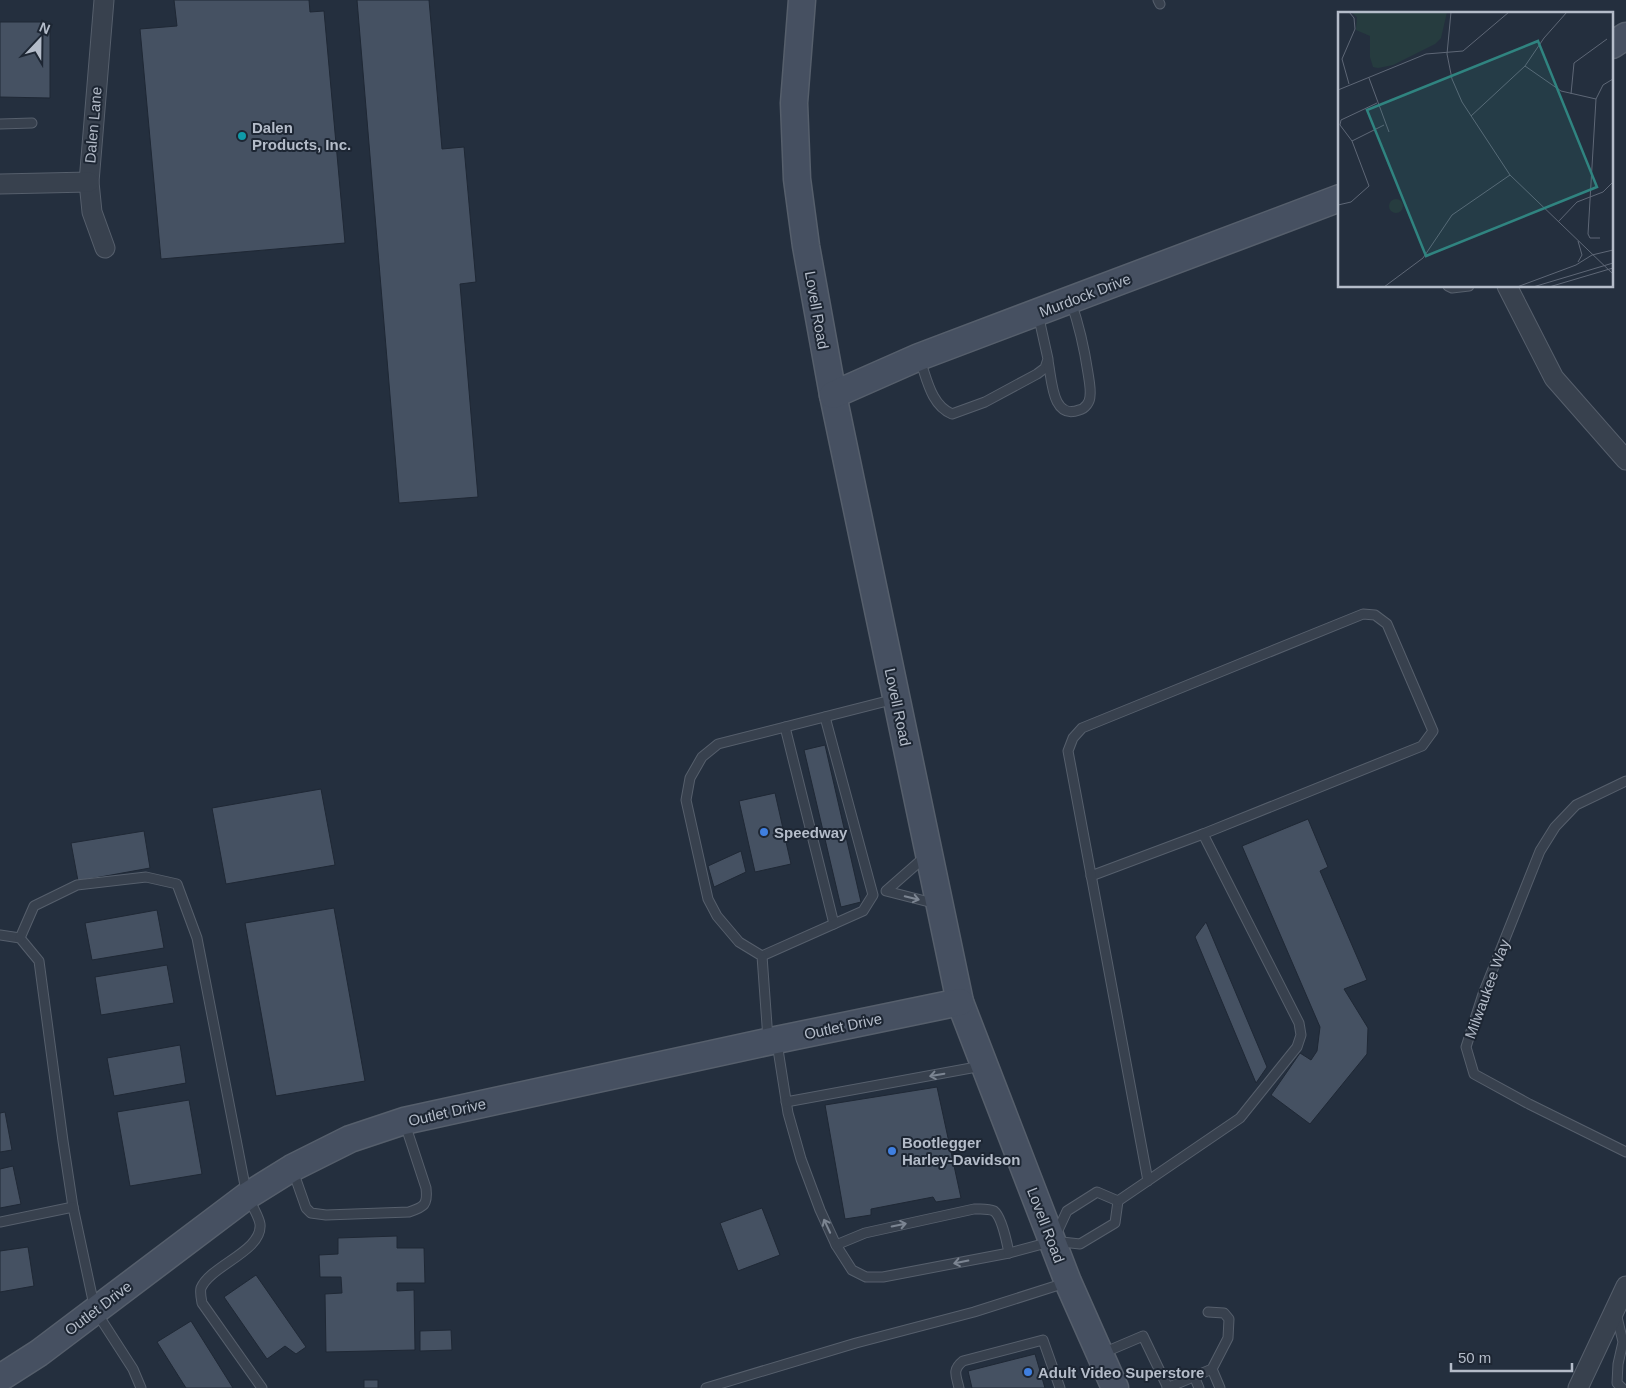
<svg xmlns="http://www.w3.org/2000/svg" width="1626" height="1388" font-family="Helvetica,sans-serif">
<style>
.building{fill:#455162;stroke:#1f2835}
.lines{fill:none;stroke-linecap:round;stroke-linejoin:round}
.lane-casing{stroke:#565f6c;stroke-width:11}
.street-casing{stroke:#565f6c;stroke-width:21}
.secondary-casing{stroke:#565f6c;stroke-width:29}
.lane{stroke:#38414e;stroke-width:9}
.street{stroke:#38414e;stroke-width:19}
.secondary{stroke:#465061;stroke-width:26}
.oneway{stroke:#7c8592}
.culture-dot{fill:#0f9aa8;stroke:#1d2633;stroke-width:2}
.shop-dot{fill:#3f7fe0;stroke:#1d2633;stroke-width:2}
.labels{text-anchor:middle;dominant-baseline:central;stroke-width:4;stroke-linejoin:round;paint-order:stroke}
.street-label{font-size:15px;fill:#b4bcc9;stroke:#1d2633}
.poi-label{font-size:15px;font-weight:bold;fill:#b4bcc9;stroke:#1d2633;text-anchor:start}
.inset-road{fill:none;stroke:#5e6776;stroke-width:1}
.view{fill:#308480;fill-opacity:0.15;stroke:#308480;stroke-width:2.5}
.inset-edge{fill:none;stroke:#b4bcc9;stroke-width:2.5}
</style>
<rect width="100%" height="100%" fill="#242f3e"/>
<g class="building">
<path d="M174,0H309L310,12L324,11L345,243L161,259L140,29L177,26Z"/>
<path d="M357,0H429L442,149L464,147L476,282L460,284L478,497L399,503Z"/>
<path d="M0,22H50V98L0,97Z"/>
<path d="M825,745L861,902L841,907L804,750Z"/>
<path d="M321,789L335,865L226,884L212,808Z"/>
<path d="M775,793L791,864L755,872L739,801Z"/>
<path d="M1308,819L1328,867L1320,871L1367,980L1344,989L1368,1028L1367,1054L1310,1124L1271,1095L1300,1053L1311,1060L1317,1051L1320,1027L1242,846Z"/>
<path d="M144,831L150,868L78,881L71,843Z"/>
<path d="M741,851L746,872L714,887L708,866Z"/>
<path d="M334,908L365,1081L276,1096L245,923Z"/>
<path d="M157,910L164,948L92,960L85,923Z"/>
<path d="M1206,922L1267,1067L1256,1083L1195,937Z"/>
<path d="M167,965L174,1003L101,1015L95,977Z"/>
<path d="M180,1045L186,1083L114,1096L107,1058Z"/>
<path d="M937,1087L961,1198L936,1202L933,1197L871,1209V1215L845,1219L825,1105Z"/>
<path d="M189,1100L202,1174L130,1186L117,1112Z"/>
<path d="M5,1112L12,1150L0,1152V1113Z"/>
<path d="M13,1166L21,1204L0,1208V1169Z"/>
<path d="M762,1208L780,1255L738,1271L720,1223Z"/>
<path d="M397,1236V1248H424L425,1283H397V1291L414,1290L415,1350L326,1352L325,1294L342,1293L341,1277H320L319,1255L338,1254V1238Z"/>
<path d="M28,1247L34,1286L0,1292V1251Z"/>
<path d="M256,1275L306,1347L296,1354L285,1346L267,1359L224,1297Z"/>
<path d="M191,1321L233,1388H186L157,1342Z"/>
<path d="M451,1330L452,1350L420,1351V1331Z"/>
<path d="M1035,1354L1045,1388H972L968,1371Z"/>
<rect x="364" y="1380" width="14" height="8"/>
</g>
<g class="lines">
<defs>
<g id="lane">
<path d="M1158,0L1160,4"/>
<path d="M0,124L32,123"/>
<path d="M1448,286L1452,288L1469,286"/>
<path d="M920,360C927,379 931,405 952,414L985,402L1037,374L1045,368L1048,359L1038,314"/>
<path d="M1048,361C1052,380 1052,420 1079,410C1085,409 1090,402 1090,396C1091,389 1089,380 1088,373C1084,346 1080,328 1071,302"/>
<path d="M785,727L834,924"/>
<path d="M1626,781L1576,805L1555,827L1540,851L1483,994L1466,1047L1474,1074L1529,1104L1626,1152"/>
<path d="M927,855L886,891L937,904"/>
<path d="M1091,876L1203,834"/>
<path d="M0,935L20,938L39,961L63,1141L73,1207L95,1310L133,1369L141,1388"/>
<path d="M20,938L34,906L77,885L146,877L177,884L197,938L247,1196C251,1203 259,1217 260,1224C263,1251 211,1265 201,1288C200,1292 201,1298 202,1303L262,1388"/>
<path d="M762,956L863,911L873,895L825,717"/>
<path d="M768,1039L762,956L739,942L717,916L708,899L686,800L690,778L702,757L718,744L895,699"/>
<path d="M777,1043L788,1113L801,1159L820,1210L836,1245L852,1270L866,1277H883L1009,1253L1050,1242"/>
<path d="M786,1102L982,1066"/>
<path d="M293,1171L306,1208L311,1213L326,1215L409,1212C424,1207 428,1205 426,1188L405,1124"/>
<path d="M1097,1192L1118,1201L1115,1223L1080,1244L1053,1241L1067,1211Z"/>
<path d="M1118,1201L1240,1118L1297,1047L1301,1035L1299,1023L1203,834L1422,746L1433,731L1387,624L1375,615L1363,614L1082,728L1073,738L1068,751L1148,1181"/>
<path d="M0,1222L73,1207"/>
<path d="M836,1245L865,1233L974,1209C980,1209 988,1208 994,1211C1002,1217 1007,1243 1009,1253"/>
<path d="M1616,1313L1623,1342L1618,1364L1617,1383L1622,1388"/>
<path d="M1103,1353L1143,1336L1168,1388"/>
<path d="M1212,1369L1220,1388"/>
<path d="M1194,1376L1199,1388"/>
<path d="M706,1388L856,1343L974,1312L1065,1283"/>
<path d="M959,1388C956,1375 952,1370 963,1361L1043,1340L1060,1388"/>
<path d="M1167,1388L1212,1369L1228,1338L1229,1319L1224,1313L1208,1312"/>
</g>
<g id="street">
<path d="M104,0L89,182L92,212L105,248"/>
<path d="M0,184L89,182"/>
<path d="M1507,286L1554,378L1626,460"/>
<path d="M1578,1388L1626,1286"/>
</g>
<g id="secondary">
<path d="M802,0L794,103L797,179L806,246L833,395L960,1002L1068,1282L1115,1388"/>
<path d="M1612,45L1626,36"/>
<path d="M833,395L919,357L1340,198"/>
<path d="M0,1378L39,1353L247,1196L292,1168L350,1139L404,1121L776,1040L960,1002"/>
</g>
</defs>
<use href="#lane" class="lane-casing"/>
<use href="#street" class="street-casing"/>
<use href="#secondary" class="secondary-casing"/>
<use href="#lane" class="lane"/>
<use href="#street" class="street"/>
<use href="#secondary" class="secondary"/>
</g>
<defs><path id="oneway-shaft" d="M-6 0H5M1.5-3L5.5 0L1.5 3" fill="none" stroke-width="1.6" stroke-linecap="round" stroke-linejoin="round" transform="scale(1.25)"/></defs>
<g class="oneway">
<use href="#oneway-shaft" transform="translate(912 898) rotate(14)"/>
<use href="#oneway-shaft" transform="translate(937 1075) rotate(170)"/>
<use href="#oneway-shaft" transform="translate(899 1225) rotate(-12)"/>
<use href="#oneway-shaft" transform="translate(827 1226) rotate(-115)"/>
<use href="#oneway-shaft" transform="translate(961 1262) rotate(169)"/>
</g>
<circle class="culture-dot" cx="242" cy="136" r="5"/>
<g class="shop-dot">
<circle cx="764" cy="832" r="5"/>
<circle cx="892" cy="1151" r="5"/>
<circle cx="1028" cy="1372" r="5"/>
</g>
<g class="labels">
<g class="street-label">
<text transform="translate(93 125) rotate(-85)">Dalen Lane</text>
<text transform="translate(1085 295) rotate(-21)">Murdock Drive</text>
<text transform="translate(817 310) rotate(80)">Lovell Road</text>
<text transform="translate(898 707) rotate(78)">Lovell Road</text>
<text transform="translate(1487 989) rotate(-70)">Milwaukee Way</text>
<text transform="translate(843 1026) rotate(-12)">Outlet Drive</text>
<text transform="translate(447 1112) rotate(-13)">Outlet Drive</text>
<text transform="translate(1046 1225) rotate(69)">Lovell Road</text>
<text transform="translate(98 1308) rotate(-37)">Outlet Drive</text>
</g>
<g class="poi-label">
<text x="252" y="127">Dalen<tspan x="252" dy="17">Products, Inc.</tspan></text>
<text x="774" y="832">Speedway</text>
<text x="902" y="1142">Bootlegger<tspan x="902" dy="17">Harley-Davidson</tspan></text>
<text x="1038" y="1372">Adult Video Superstore</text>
</g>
</g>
<g transform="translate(1338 12)">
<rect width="275" height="275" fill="#242f3e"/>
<path d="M13,0H109L103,26L97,32L55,53L40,56L35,55L32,45V24L18,18L19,5ZM51 194a7 7 0 1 1 14 0a7 7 0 1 1-14 0Z" fill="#263c3f"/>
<path class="inset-road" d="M11,0L16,6L17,17L4,47L11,72M113,0L109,42L114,67L124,90L172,163L275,262M187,54L223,79L258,87M31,66L51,120M0,78L88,42L125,39L171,0M233,82L236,51L269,27M133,104L187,54L206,26L229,0M14,129L46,113M0,193L13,190L31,174L14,129L2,113L3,108L39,91M220,210L239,190L265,180L275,170M262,226H252L250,222L258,87L265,73L275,67M240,229L244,243L240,250M46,275L85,246L114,203L172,163M179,275L238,253L254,243L275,238M195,275L275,251M211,275L275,256"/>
<path class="view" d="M200,29L259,175L88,244L29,98Z"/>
<rect width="275" height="275" class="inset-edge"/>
</g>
<g transform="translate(40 40) rotate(22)" stroke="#1d2633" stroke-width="4" paint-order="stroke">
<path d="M0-4L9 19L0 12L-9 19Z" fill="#b4bcc9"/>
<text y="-8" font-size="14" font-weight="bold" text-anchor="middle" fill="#b4bcc9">N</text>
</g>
<path d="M1451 1363v8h121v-8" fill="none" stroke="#b4bcc9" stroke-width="2.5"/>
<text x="1458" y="1363" font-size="15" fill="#b4bcc9" stroke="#1d2633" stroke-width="4" paint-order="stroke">50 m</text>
</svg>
